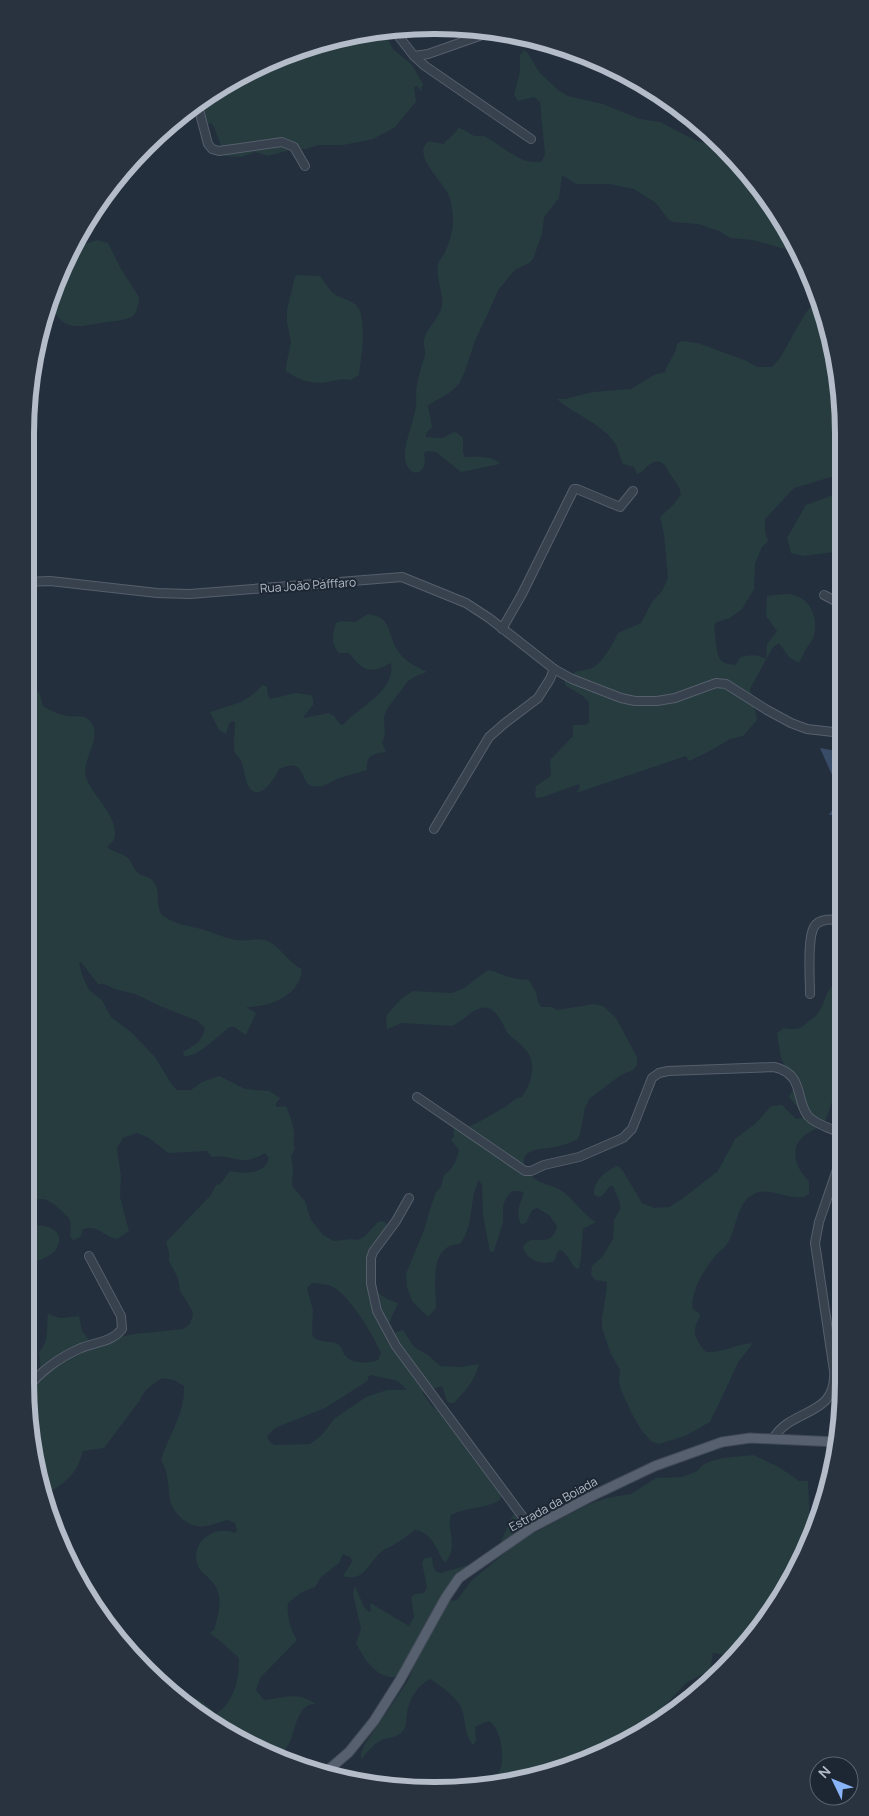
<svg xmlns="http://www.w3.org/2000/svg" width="869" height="1816" font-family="Manrope,sans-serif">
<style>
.green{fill:#263c3f;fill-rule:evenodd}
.water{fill:#394c67}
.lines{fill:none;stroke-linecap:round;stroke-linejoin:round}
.minor-casing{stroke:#565f6c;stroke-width:10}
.major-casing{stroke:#414a57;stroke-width:11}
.minor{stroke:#38414e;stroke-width:8}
.major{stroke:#56606e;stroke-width:9}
.labels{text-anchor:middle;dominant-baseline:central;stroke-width:4;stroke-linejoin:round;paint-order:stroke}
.street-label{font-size:12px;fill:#b4bcc9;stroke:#1d2633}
.rim{fill:none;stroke:#b4bcc9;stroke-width:6}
</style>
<rect width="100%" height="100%" fill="#242f3e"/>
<g class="green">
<path d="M383,30L393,49L412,65L423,84L421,91L417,86L414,87L416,102L394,128L373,139L343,145H318L306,149H293L268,156L255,152L242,157L225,156L214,127L211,123L207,124L203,119L196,103L207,94L269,61L289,62L304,48L355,33Z"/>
<path d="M524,50L527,52L539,72L558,90L568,96L603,104L640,119L660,122L697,141L712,145H719L759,185L798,253L753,240L730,238L719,231L698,224L673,222L668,219L656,203L634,189L609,184H576L562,175L559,198L544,217L542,234L533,259L529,263L515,270L499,289L475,341L465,371L459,384L449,393L430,404L428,406L432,427L426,434V437C431,437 437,439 442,438C453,435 452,427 463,438V453L465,457C476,457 492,455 500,464L461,472L436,452L427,451L424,453C430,480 402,479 405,451C407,437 413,422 416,407C417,403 416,400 416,396C416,382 421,368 425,355C426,350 423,345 424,340C427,327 442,316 442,303C443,290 436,281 438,265C439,259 443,257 445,252C449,244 453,231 453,222C453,215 452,203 449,196C444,182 410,154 429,141L443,144L456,132L458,128C465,129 469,134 475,136C479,137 482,135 486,137C503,146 522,167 542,161L545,154L540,102L534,97L518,101L514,94L520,72V55Z"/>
<path d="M97,240L108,243L121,269L139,297V301L136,312L132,317C121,321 112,321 101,323C73,328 63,331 49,302L56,278L72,248Z"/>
<path d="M297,275L320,276C324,281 327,287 332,292C338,298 349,299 356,305C368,316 361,360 359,375L351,380C341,378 337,380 328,382C311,385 299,380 286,371V366L291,342L287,322V310L295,277Z"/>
<path d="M818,297L840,381L841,474L794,488L765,519V532L768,541L762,547L755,564L754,589L742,609L730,618L717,622L714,625C716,635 715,658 723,662C726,664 731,664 735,665L741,657C751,655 757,654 766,659L767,644L777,631L766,616L767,596C774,595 781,594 787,594C809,595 819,616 814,636C813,640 810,643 808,646C804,651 803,657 799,663L789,657L779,643L773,647L750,689L757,719H758L743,736L730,739L708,752L689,761L686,756L576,793L580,787L579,784L543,797L537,798L535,796L536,786L551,776L550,760L573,736V725H585L589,723V702L583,696L566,686L564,681C577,668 577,673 592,668C602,664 614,642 618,633L641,623L652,602L662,591L668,578L664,534L660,517L674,504L681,494C678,482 677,485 672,477C667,470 664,457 652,463C646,466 643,473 637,474L634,467L623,464C620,458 619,451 616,445C605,425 573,414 557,399H565L593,392L631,389L654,375L665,372C668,362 676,354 677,344L681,341L698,343L717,350L747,361L757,367H772L780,358L805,314Z"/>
<path d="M841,492V551L804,556L791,553L787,538L806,505Z"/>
<path d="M368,614C394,618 386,633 398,651C404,661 417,667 427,672L416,676L408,681L387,709L384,717L385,734L382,743L386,752C372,754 366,755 367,770C358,773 348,775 339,778C325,784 325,789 309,785C298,772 303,759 279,769C274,780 257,806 247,783C245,777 244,770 242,763C241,758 235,755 234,750C233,741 235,731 235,722L232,721L229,724L226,734L219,730L210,712L241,702L251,696L263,685L267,687L268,696L270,699L296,693L311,695L313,699V705L304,716V718L328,713L334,716L340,724L343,725C359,706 396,692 391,663C370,674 364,672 349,653H339C331,644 332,634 336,623L341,621L355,622Z"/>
<path d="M25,662L31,665L32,670L26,685L32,687L39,692L43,706C50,711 60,715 68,716C77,717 84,714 90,721C104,737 81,759 86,777C91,795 121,818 114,839C113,843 109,844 107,847C113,852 121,853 127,857C132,861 133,869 138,873C143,877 150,876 154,882C162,892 153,909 165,917C178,926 193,926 208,931C217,934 227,939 237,940C248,942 259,936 270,942C280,948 293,966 302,969C300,996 270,1007 246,1007L256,1013L246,1035L234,1027H230C217,1036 199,1057 184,1056L183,1052C193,1046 203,1041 205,1028L198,1021L160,1006L135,994L115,989L104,984H98L81,962L79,964L83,977L89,990L102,1000L111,1017L131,1032L155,1057L172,1085L177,1090H191L202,1082L219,1076L245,1089L269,1091L280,1098L275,1105L277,1107L286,1106C289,1114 293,1123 294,1131C295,1138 292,1143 295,1148L291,1157L293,1167L292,1186L305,1201L311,1220L323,1235L334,1241L351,1239L358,1240L364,1237L378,1222L383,1221L386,1223V1230L369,1270C376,1291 376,1296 398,1303C394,1313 386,1324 391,1334L403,1330L414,1347L428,1355L440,1366L461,1367L479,1364C475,1381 465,1391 454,1403H449L447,1401L442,1386L433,1389L425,1387L423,1393L431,1405L447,1417L501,1490L500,1500C485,1509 466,1507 451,1515C446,1531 459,1543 446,1562L443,1561C436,1547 431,1532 415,1530C408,1535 402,1540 395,1544C391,1547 385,1548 381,1552C369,1562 364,1583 343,1576L352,1562L351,1558L343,1554L339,1563L321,1577L315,1587L302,1592L288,1603C286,1614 291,1631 297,1640L260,1678L256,1690L264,1700C285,1698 297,1691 316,1704C298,1702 295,1730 290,1742C288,1746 284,1750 281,1756L230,1736L174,1696C192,1692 204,1702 216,1714C235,1701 239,1680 239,1658L219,1640L209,1633L214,1630C217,1618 222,1604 218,1592C215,1582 208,1578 201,1571C193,1561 195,1544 206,1537C215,1530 224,1529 235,1533L237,1530L235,1523L227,1520C208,1526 197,1532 180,1517C176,1513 172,1507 170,1501C168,1486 169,1473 161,1460C169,1435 185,1414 184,1386L174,1380L162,1378C154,1384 143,1390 140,1400L104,1448L83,1451C76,1477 65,1482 44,1496L27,1394C40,1381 42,1370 39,1353C50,1338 46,1331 48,1314L60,1318L79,1316L82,1331L89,1340L101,1341L134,1334L183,1329L190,1324L193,1315L192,1310L180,1291L178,1278L169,1261V1252L166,1242L210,1196L216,1185L220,1184L230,1171C244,1174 265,1175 269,1158L265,1153C240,1168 235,1154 212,1157L207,1151L168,1153L149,1138L137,1133L123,1138L117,1148L121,1176L120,1197L129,1231L117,1239C101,1236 99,1223 82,1230C82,1237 80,1238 73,1240L70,1236L71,1224L69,1218L54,1204L44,1199L25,1200ZM312,1283C318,1284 326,1284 331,1286C349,1294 373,1335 381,1353L378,1360C369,1364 350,1364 344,1354C342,1350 342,1346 337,1344C330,1340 321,1343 314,1338L312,1334L313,1310L307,1288ZM371,1375L398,1381L407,1390H387L366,1397L334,1419L322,1435L310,1444L274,1445L269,1441L267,1436L275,1428L325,1408L366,1382L368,1380V1377Z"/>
<path d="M488,970C502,973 515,982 528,979L536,992L538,1002L541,1007H552L557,1010L594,1004L603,1006L616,1018L637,1057V1065L633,1070L621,1075L589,1099L585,1108L580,1134L577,1140C570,1142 563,1146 555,1147C548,1149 539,1148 532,1151C518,1156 524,1172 534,1178C542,1185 554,1185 562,1191C575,1200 582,1214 596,1222L583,1229L581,1258L579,1268L577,1269C570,1264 569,1255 561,1250L558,1251L554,1261C542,1266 526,1260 523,1247C532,1230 551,1252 557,1226L549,1215L537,1208L532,1210L526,1223L521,1224C515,1213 520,1204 524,1193L520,1191H512L506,1198L503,1206V1222L494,1251L490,1252L483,1215L482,1185L479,1180C468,1202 475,1224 460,1244C428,1245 436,1286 436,1308L428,1317L412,1301L407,1287L406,1274L424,1230L432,1203L436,1192L441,1187L444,1175C453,1169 457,1160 459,1150L451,1140L454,1136L453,1128L458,1131C475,1125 489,1116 505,1107C512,1103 512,1099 522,1097C532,1082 538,1062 524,1048C519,1042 511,1038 507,1032C502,1024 499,1012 488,1008C475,1004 463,1023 451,1026L402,1023L387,1029L386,1016L402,998L413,991L452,993L464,988Z"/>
<path d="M837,983L843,984V1070L825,1122C819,1129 812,1130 805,1135C788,1148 796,1169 809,1181V1194C796,1205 771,1185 754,1194C736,1202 737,1230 727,1244C725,1248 719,1251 716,1255C706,1267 689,1293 693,1309L700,1314C700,1320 697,1320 696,1325C692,1335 700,1346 706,1352C722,1353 736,1344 753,1343L739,1361L710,1422L685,1436L659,1444L652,1442L642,1431L632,1414L621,1390L619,1381L620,1370L611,1354L602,1328V1317L606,1294L607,1282L595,1280L591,1274L592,1266L602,1257L613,1239L614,1220L620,1210V1203L613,1186H610L603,1195L599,1197L594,1195C593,1181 606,1170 618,1166L623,1171L642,1203L654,1208L669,1207L682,1199L718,1171L735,1139L755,1124L771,1106L782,1105L796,1119L803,1118L802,1113L789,1097L793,1090L794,1085L781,1058L777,1033L784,1028C796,1030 800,1030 809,1021C812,1019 816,1016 818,1013C826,1003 824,990 837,983Z"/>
<path d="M30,1224C41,1226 62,1226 59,1242C57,1248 55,1252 50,1255C42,1260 33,1262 25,1267V1225Z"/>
<path d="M753,1455L779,1467L799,1481H808L810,1528L814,1535L813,1538L742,1652L737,1657L713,1653L710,1670L686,1683L651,1721L650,1728L616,1749L488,1787H481C487,1783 496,1778 499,1772C506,1761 501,1725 488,1721L475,1727L476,1741L474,1744H472C464,1733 466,1722 462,1710C459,1699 440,1685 430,1679C418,1685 409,1699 407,1713C406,1719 407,1727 402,1732C395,1739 385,1737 378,1742C372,1746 366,1754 361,1759V1753L365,1744L407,1682L412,1671L409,1670C405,1672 400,1677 395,1677C376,1679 363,1657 356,1643L361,1629L353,1594L355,1586L364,1607L368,1611L371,1612L370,1604H372L409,1626L414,1617L411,1597L415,1594L424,1593L427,1587L422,1563L425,1558L432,1557C433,1564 432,1571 440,1573L472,1564L448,1600L454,1601L458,1599L471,1581L511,1548L513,1544H500L513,1514L519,1517L525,1533L532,1534L589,1504L607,1498L631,1494L656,1478L683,1477L697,1471L704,1464L711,1461L723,1458Z"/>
</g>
<path class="water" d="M820,748L842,752V815H829L841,795Z"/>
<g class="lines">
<defs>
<g id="minor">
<path d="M393,29L414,56L425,66L531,139"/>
<path d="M414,56L428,54L485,34"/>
<path d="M197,102L208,144L212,149L219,151L282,142L294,147L305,166"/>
<path d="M25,582L50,581L157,593L190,594L402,577L466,603L489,618L554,669L572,679L621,698L635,701H657L675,698L716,683L726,684L767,710L791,723L807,729L842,733"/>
<path d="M824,595L841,604"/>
<path d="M502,629L522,594L574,489H577L620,507L633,491"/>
<path d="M434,829L489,737L505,723L538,698L550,679L554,669"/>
<path d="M810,994C810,979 807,939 814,927C819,918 833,919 842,920"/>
<path d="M417,1097L525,1171H531L544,1165L579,1157L623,1138L632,1129L652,1078L659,1073L668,1071L774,1067C805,1074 795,1100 808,1116C817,1126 833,1128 843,1135"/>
<path d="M409,1198L396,1221L373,1252L371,1258V1284L377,1311L396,1346L531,1528"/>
<path d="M26,1390C39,1372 60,1357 81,1348C96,1342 112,1342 122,1329L121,1316L89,1256"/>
<path d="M773,1439C791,1407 837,1418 834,1371L815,1243L819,1222L843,1152"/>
</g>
<path id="major" d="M326,1772L349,1752L374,1721L400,1680L446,1597L459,1578L531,1528L590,1497L655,1466L722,1442L750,1438L838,1442"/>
</defs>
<use href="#minor" class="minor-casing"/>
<use href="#major" class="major-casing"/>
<use href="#minor" class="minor"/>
<use href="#major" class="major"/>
</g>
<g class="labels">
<g class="street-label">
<text transform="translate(308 585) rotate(-4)">Rua João Páfffaro</text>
<text transform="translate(553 1504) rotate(-29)">Estrada da Boiada</text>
</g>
</g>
<path d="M0 0H869V1816H0ZM434 34H435A400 400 0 0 1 835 434V1382A400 400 0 0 1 435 1782H434A400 400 0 0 1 34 1382V434A400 400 0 0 1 434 34Z" fill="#29323f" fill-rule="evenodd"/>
<path class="rim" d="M434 34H435A400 400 0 0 1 835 434V1382A400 400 0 0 1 435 1782H434A400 400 0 0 1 34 1382V434A400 400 0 0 1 434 34Z"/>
<g transform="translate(834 1781) rotate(313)"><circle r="24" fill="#1d2633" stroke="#59626f"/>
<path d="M0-4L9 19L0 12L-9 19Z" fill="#8ab4f8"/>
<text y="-8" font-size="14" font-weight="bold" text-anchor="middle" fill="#b4bcc9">N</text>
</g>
</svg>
